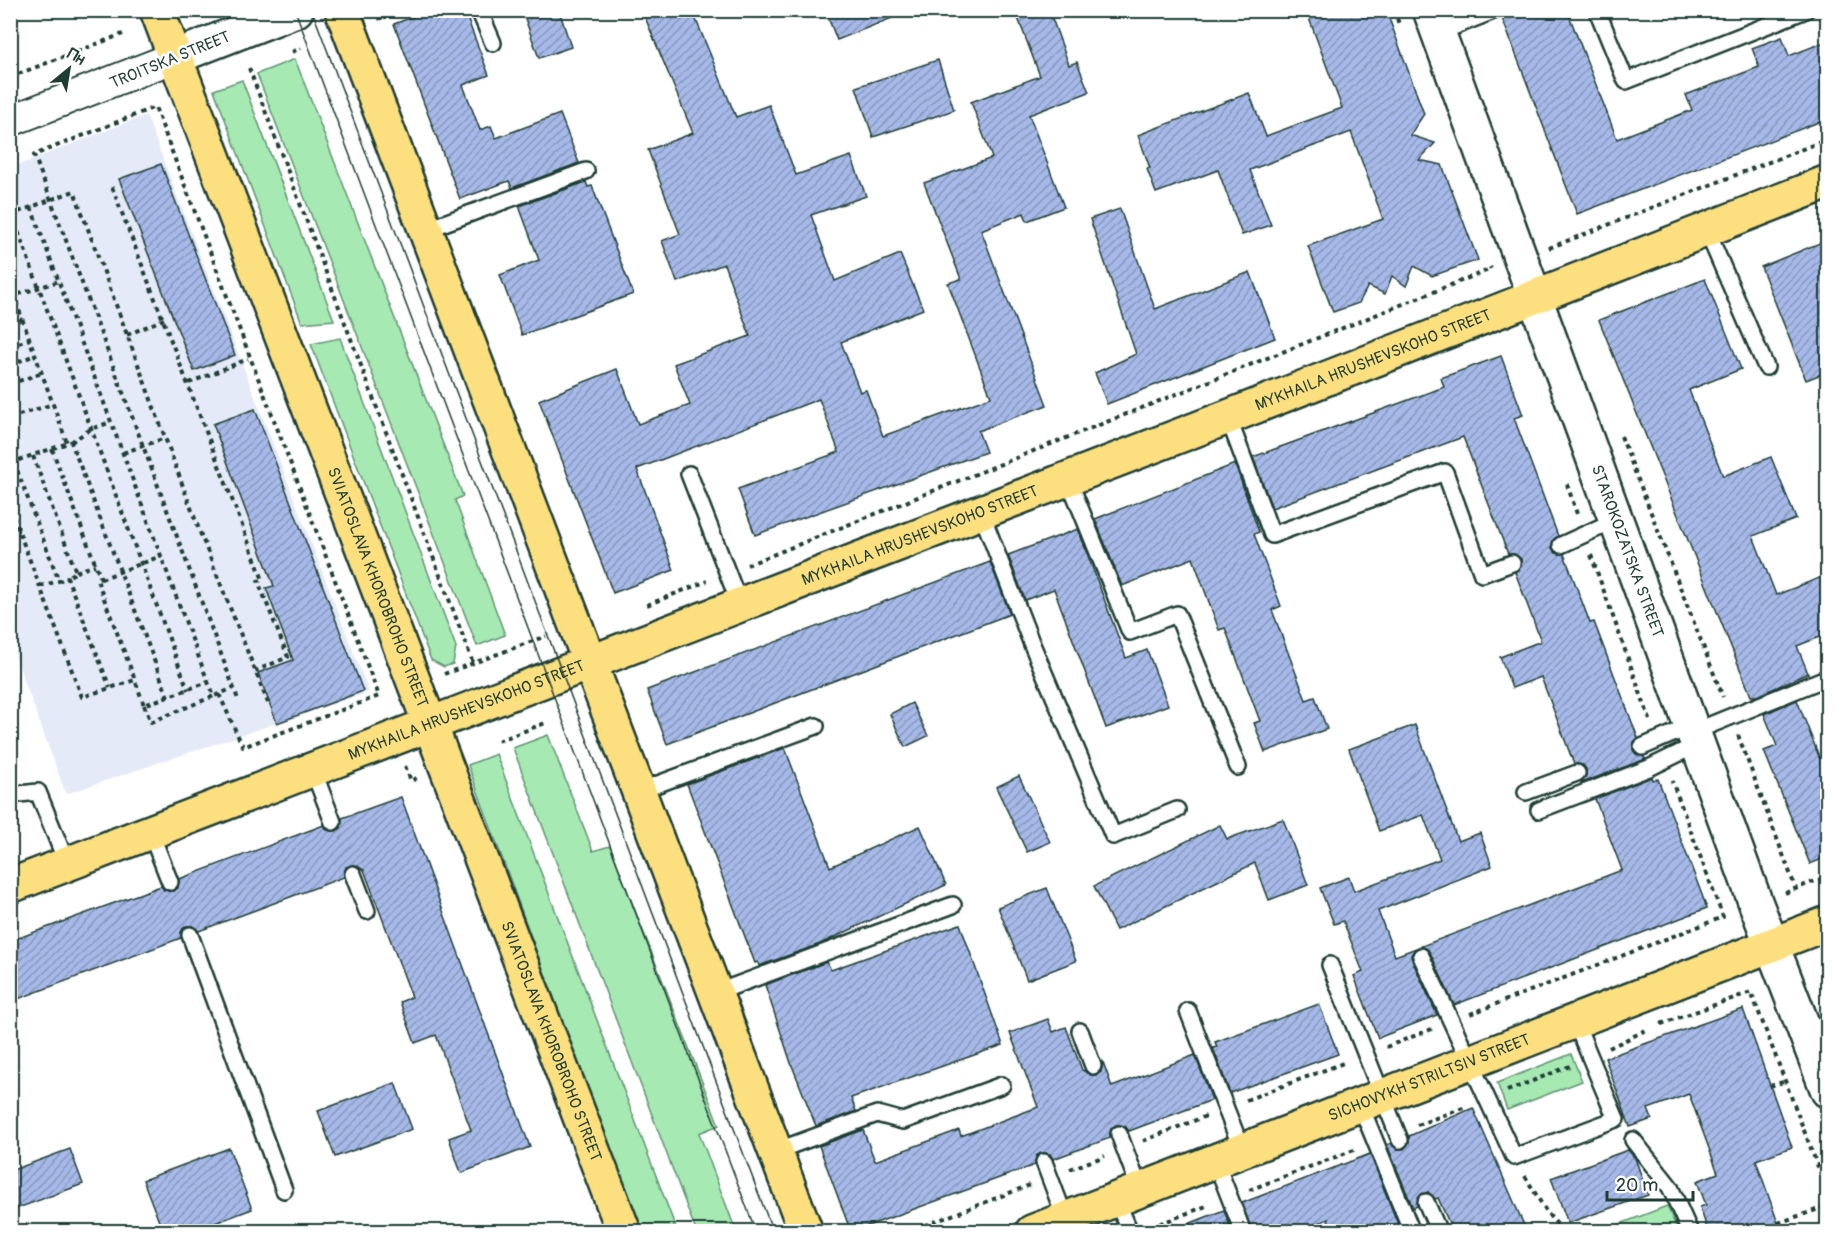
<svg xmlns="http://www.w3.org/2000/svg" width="1838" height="1242" font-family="Pangolin,sans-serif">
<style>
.built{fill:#e5eaf8}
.green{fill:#a6e9b3;stroke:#629374;stroke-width:1.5}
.building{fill:url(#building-hatch);stroke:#1f3d34;stroke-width:1.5}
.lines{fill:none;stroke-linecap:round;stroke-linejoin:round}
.service-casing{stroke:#1f3d34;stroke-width:20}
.minor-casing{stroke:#1f3d34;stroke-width:34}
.tertiary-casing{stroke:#1f3d34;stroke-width:38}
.primary-casing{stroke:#1f3d34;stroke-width:38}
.path{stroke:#1f3d34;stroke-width:4;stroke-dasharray:4.5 4.5;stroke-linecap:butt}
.service{stroke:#fff;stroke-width:15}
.minor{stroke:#fff;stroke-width:30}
.tertiary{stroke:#fff;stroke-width:33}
.primary{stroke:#fce080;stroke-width:33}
.tram{stroke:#1f3d34;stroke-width:1.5}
.labels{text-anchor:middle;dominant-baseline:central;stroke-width:5;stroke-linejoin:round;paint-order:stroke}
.street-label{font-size:16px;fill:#1f3d34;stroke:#fff}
</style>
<defs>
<pattern id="building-hatch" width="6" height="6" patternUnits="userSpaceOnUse" patternTransform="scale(1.5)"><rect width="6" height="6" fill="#a7b9e8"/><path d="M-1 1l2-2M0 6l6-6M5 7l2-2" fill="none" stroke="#8798bd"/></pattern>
</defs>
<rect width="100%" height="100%" fill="#fff"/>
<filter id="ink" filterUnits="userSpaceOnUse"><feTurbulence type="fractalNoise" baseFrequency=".0167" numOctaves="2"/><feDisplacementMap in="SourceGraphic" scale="12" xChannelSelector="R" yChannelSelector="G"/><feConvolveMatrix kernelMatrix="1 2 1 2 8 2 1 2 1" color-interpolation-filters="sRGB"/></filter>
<g filter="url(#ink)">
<path class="built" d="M146,115L369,692L66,794L11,645V168Z"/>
<g class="green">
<path d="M295,59L463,496L455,500L505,635L477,646L257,74Z"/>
<path d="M242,80L334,320L302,323L214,90Z"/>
<path d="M340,338L456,647L453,664L444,667L431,660L311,344Z"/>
<path d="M548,735L593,851L610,846L719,1125L699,1133L736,1231H696L513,748Z"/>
<path d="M496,754L677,1231H639L468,765Z"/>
<path d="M1571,1054L1582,1081L1507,1110L1497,1083Z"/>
<path d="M1667,1206L1678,1231H1602Z"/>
</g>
<g class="building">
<path d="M431,10H464L489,75L463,85L480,130L491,126L496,138L560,114L579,163L512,188L509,181L460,199L394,24Z"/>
<path d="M522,10H559L571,47L539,58Z"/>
<path d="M642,10H692L736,117L769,105L796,175L851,156L866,196L811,215L835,281L900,254L923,309L841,342L860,392L866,390L883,436L991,397L948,283L961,279L924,183L992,158L971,102L1040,76L1015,10H1049L1069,65L1077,62L1089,92L1029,115L1064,207L1027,221L1024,213L981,230L1047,405L978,431L986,452L755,535L738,489L839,452L819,399L637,469L674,570L613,593L539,400L617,369L638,424L690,405L674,364L750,336L724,264L677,282L662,241L680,234L648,150L693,133Z"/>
<path d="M825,10H907V12L837,40Z"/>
<path d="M1306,10H1386L1424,114L1410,135L1435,143L1419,160L1442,165L1478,260L1432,276L1414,266L1406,286L1392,276L1385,294L1368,286L1359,303L1333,312L1308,246L1383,219L1351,132L1250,170L1271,225L1242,235L1218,170L1156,193L1147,169L1150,168L1138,135L1249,93L1266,136L1342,108Z"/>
<path d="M1506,10H1567L1617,139L1692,110L1686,95L1759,67L1752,48L1782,37L1789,56L1827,41V119L1577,214L1502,18Z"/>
<path d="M938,60L954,110L873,137L856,87Z"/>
<path d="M161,164L235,355L194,371L119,179Z"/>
<path d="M586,182L588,187L592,186L633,294L522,335L500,275L539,260L519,206Z"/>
<path d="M1120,209L1155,309L1250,272L1275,338L1107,404L1095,373L1136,354L1090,219Z"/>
<path d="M1827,240V372L1806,380L1761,267Z"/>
<path d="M1705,279L1741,369L1689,390L1723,476L1771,457L1796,519L1753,536L1776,595L1827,575V634L1797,646L1808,673L1757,696H1751L1599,320Z"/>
<path d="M1501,356L1523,415L1514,418L1558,536L1553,540L1552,548L1556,553L1564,554L1590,623L1594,622L1638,738L1634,742L1633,750L1646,759L1581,783L1586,775V769L1583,765L1574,764L1541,677L1512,688L1500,657L1541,641L1515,572L1521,565V559L1514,554H1508L1463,437L1272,508L1253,457L1444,387L1441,378Z"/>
<path d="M255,409L363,691L277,723L258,673L293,660L266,588L274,586L213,424Z"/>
<path d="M1235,464L1259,532L1254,534L1281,606L1272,610L1306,700L1315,697L1327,729L1265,752L1254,723L1260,721L1225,628L1219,630L1193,558L1122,586L1095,519Z"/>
<path d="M1078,529L1126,658L1147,650L1168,705L1106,728L1054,589L1025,600L1008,555Z"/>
<path d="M990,562L1010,614L667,744L647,690Z"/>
<path d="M1797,700L1827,777V857L1810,864L1764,751L1777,746L1764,714Z"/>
<path d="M912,703L928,736L905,747L890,714Z"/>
<path d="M1415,725L1458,841L1480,833L1492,866L1378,911L1395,956L1416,948L1411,955L1412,960L1437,1015L1378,1038L1354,976L1363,972L1343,921L1334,924L1320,888L1349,877L1354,891L1440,859L1423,815L1379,831L1349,749Z"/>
<path d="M785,748L830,867L920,826L946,885L820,944L759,966L758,962L755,963L687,784Z"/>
<path d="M1019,776L1050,842L1027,852L996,787Z"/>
<path d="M1652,777L1653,780L1658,779L1707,908L1454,1005L1430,952L1419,947L1622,870L1595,799Z"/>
<path d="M401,797L530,1147L461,1173L449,1138L471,1130L436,1035L415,1043L400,1002L412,997L364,870L355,865L346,867L344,877L199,931L192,926H186L181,933V938L10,1002V941L161,886L164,890L173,891L178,888L179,879L324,825L327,830L336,831L341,828L342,818Z"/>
<path d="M1283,819L1308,885L1269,900L1255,863L1116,930L1094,886L1220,825L1227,839Z"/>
<path d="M1047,888L1076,961L1027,980L998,907Z"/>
<path d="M960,924L1003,1045L851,1098L856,1111L816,1126L791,1063L765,985L827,962L831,970Z"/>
<path d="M1319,1004L1338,1054L1230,1093L1213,1048L1217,1047L1215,1042Z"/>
<path d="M1743,1009L1792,1147L1756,1160L1781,1232H1708L1700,1207L1706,1205L1697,1181L1718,1173L1689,1094L1648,1109L1652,1119L1630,1127L1605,1058Z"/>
<path d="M1048,1019L1053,1032L1066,1027L1082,1070L1091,1075H1097L1101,1072L1103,1062L1112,1087L1195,1055L1212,1100L1129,1131L1125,1126L1116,1125L1111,1128L1110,1138L1053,1159L1050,1154L1041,1153L1036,1156L1035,1165L851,1232L819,1146L863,1130L875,1161L959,1130L961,1136L1038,1107L1010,1033Z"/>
<path d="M395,1083L412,1129L335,1157L318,1111Z"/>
<path d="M1473,1108L1527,1232H1453L1438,1198L1435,1199L1428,1192L1419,1196L1417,1206L1413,1208L1387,1145L1391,1143L1398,1149H1404L1409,1142V1136Z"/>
<path d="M229,1148L252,1209L191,1232H163L143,1180Z"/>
<path d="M70,1149L83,1184L10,1211V1171Z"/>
<path d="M1628,1150L1635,1158L1648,1195L1568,1223L1551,1178Z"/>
<path d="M1370,1154L1401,1232H1333L1328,1219L1297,1232H1252L1242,1203Z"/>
<path d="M1224,1210L1232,1232H1174L1173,1230Z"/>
</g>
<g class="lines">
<defs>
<g id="service">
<path d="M479,10L493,43"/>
<path d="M1597,10L1626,81L1806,10"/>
<path d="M1438,33L1496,10"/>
<path d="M425,230L586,171"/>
<path d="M1707,231L1766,367"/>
<path d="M1228,417L1272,535L1445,472L1482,574L1512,563"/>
<path d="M689,474L740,605"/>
<path d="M1068,478L1130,632L1177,614L1238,767"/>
<path d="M981,512L1031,642L1113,836L1177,810"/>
<path d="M1561,545L1616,520"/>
<path d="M1693,732L1821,680"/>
<path d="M1642,747L1691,726"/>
<path d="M313,770L333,822"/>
<path d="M639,791L816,726"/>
<path d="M1526,792L1577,773"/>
<path d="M10,795L38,792L67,864"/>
<path d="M1539,810L1649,768L1698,744"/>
<path d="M150,831L170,882"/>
<path d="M353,874L367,911"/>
<path d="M190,935L284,1190"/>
<path d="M1421,956L1514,1157L1616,1119L1575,1021"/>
<path d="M1330,965L1400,1140"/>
<path d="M715,993L953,905"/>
<path d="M1188,1011L1242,1150"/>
<path d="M1080,1031L1093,1066"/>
<path d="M1360,1104L1412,1232"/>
<path d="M1119,1134L1140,1190"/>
<path d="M1633,1140L1670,1187L1690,1232"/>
<path d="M776,1151L877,1114L903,1121L1002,1085"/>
<path d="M1215,1160L1243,1232"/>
<path d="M1044,1162L1065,1218"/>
<path d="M1116,1199L1130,1232"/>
<path d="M1426,1202L1439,1232"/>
</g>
<path id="minor" d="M10,121L175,57"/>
<g id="tertiary">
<path id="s1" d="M1430,10L1756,904L1828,1091"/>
<path d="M175,57L296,10"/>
</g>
<g id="primary">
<path id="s2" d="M157,10L624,1232"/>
<path d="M342,10L806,1232"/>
<path id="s3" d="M10,886L1228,417L1828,182"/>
<path id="s4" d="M1032,1232L1828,923"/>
</g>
</defs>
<use href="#service" class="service-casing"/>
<use href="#minor" class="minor-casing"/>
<use href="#tertiary" class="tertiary-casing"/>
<use href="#primary" class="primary-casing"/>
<g class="path">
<path d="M1394,10L1399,24"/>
<path d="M378,19L400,10"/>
<path d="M292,52L301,48"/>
<path d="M249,68L473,663"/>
<path d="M10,77L123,34"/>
<path d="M112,187L263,580L258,581L288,657L255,671"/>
<path d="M31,207L208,682"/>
<path d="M10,215L74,191L201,535L268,703"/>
<path d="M12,215L188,690"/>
<path d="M1549,248L1828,139"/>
<path d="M10,285L67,443"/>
<path d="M10,297L59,281"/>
<path d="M10,324L23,319"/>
<path d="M127,335L164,319"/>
<path d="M10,346L30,339"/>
<path d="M10,365L35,355"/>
<path d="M189,383L248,359"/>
<path d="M10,384L42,373"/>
<path d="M10,418L53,404"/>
<path d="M1621,436L1723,697"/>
<path d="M71,442L91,429L111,422"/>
<path d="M52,449L101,579L97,580L135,680"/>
<path d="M123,453L165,438"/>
<path d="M33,456L76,572L68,577"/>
<path d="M14,462L59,581L67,577L110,688"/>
<path d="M10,463L71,442L168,697"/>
<path d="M1567,484L1577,514"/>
<path d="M10,508L82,697L135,680L144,705L208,682L214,696L234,688"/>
<path d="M1591,555L1650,720"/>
<path d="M747,565L1491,269L1490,267"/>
<path d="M76,572L95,565"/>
<path d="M101,579L161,556"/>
<path d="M40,586L59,581"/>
<path d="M647,605L707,581"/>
<path d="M444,674L546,636"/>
<path d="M219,694L243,747L379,696L155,107L34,155L239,702"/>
<path d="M144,705L151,722L214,696"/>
<path d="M1738,735L1796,889"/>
<path d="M498,741L548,722"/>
<path d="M405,766L411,781L417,778"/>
<path d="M1785,893L1828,876"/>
<path d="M1828,963L1821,966L1828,982"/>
<path d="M1470,1014L1723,917L1672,781"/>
<path d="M1661,1024L1751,992L1828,1193"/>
<path d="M1386,1047L1432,1029"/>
<path d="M1609,1048L1648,1029"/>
<path d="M1770,1086L1786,1081"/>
<path d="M1507,1091L1570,1066"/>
<path d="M1246,1100L1346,1062"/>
<path d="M1417,1125L1466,1107"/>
<path d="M1143,1141L1206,1116"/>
<path d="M1070,1169L1105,1156"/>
<path d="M1525,1176L1547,1213L1564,1232"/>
<path d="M1249,1190L1354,1150"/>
<path d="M1778,1223L1828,1206"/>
<path d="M1151,1227L1209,1205"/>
<path d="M908,1232L1030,1185"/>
</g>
<use href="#service" class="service"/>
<use href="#minor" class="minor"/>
<use href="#tertiary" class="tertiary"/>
<use href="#primary" class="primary"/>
<g class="tram">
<path d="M295,10L756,1232"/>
<path d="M312,10L773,1232"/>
</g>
</g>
</g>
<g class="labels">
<g class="street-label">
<text transform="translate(170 60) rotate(-22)">TROITSKA STREET</text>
<text stroke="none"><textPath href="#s3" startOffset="1461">MYKHAILA HRUSHEVSKOHO STREET</textPath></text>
<text stroke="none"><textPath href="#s3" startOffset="975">MYKHAILA HRUSHEVSKOHO STREET</textPath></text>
<text stroke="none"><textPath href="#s1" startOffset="576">STAROKOZATSKA STREET</textPath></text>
<text stroke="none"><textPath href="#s2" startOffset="618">SVIATOSLAVA KHOROBROHO STREET</textPath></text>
<text stroke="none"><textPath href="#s3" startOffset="489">MYKHAILA HRUSHEVSKOHO STREET</textPath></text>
<text stroke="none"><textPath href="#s2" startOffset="1104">SVIATOSLAVA KHOROBROHO STREET</textPath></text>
<text stroke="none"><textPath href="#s4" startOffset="426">SICHOVYKH STRILTSIV STREET</textPath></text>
</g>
</g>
<rect width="1838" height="1242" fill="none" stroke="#fff" stroke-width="36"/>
<rect x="18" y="18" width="1802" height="1206" fill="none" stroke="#1f3d34" stroke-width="2" filter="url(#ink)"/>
<g transform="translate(69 69) rotate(30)" stroke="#ffffff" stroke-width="4.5" paint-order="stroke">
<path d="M0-4.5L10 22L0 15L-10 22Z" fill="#1f3d34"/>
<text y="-9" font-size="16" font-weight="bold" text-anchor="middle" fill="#1f3d34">Пн</text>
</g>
<path d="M1607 1191v9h86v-9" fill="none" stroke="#1f3d34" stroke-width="3"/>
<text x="1616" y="1191" font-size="18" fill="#1f3d34" stroke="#ffffff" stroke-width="4.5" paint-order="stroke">20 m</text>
</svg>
